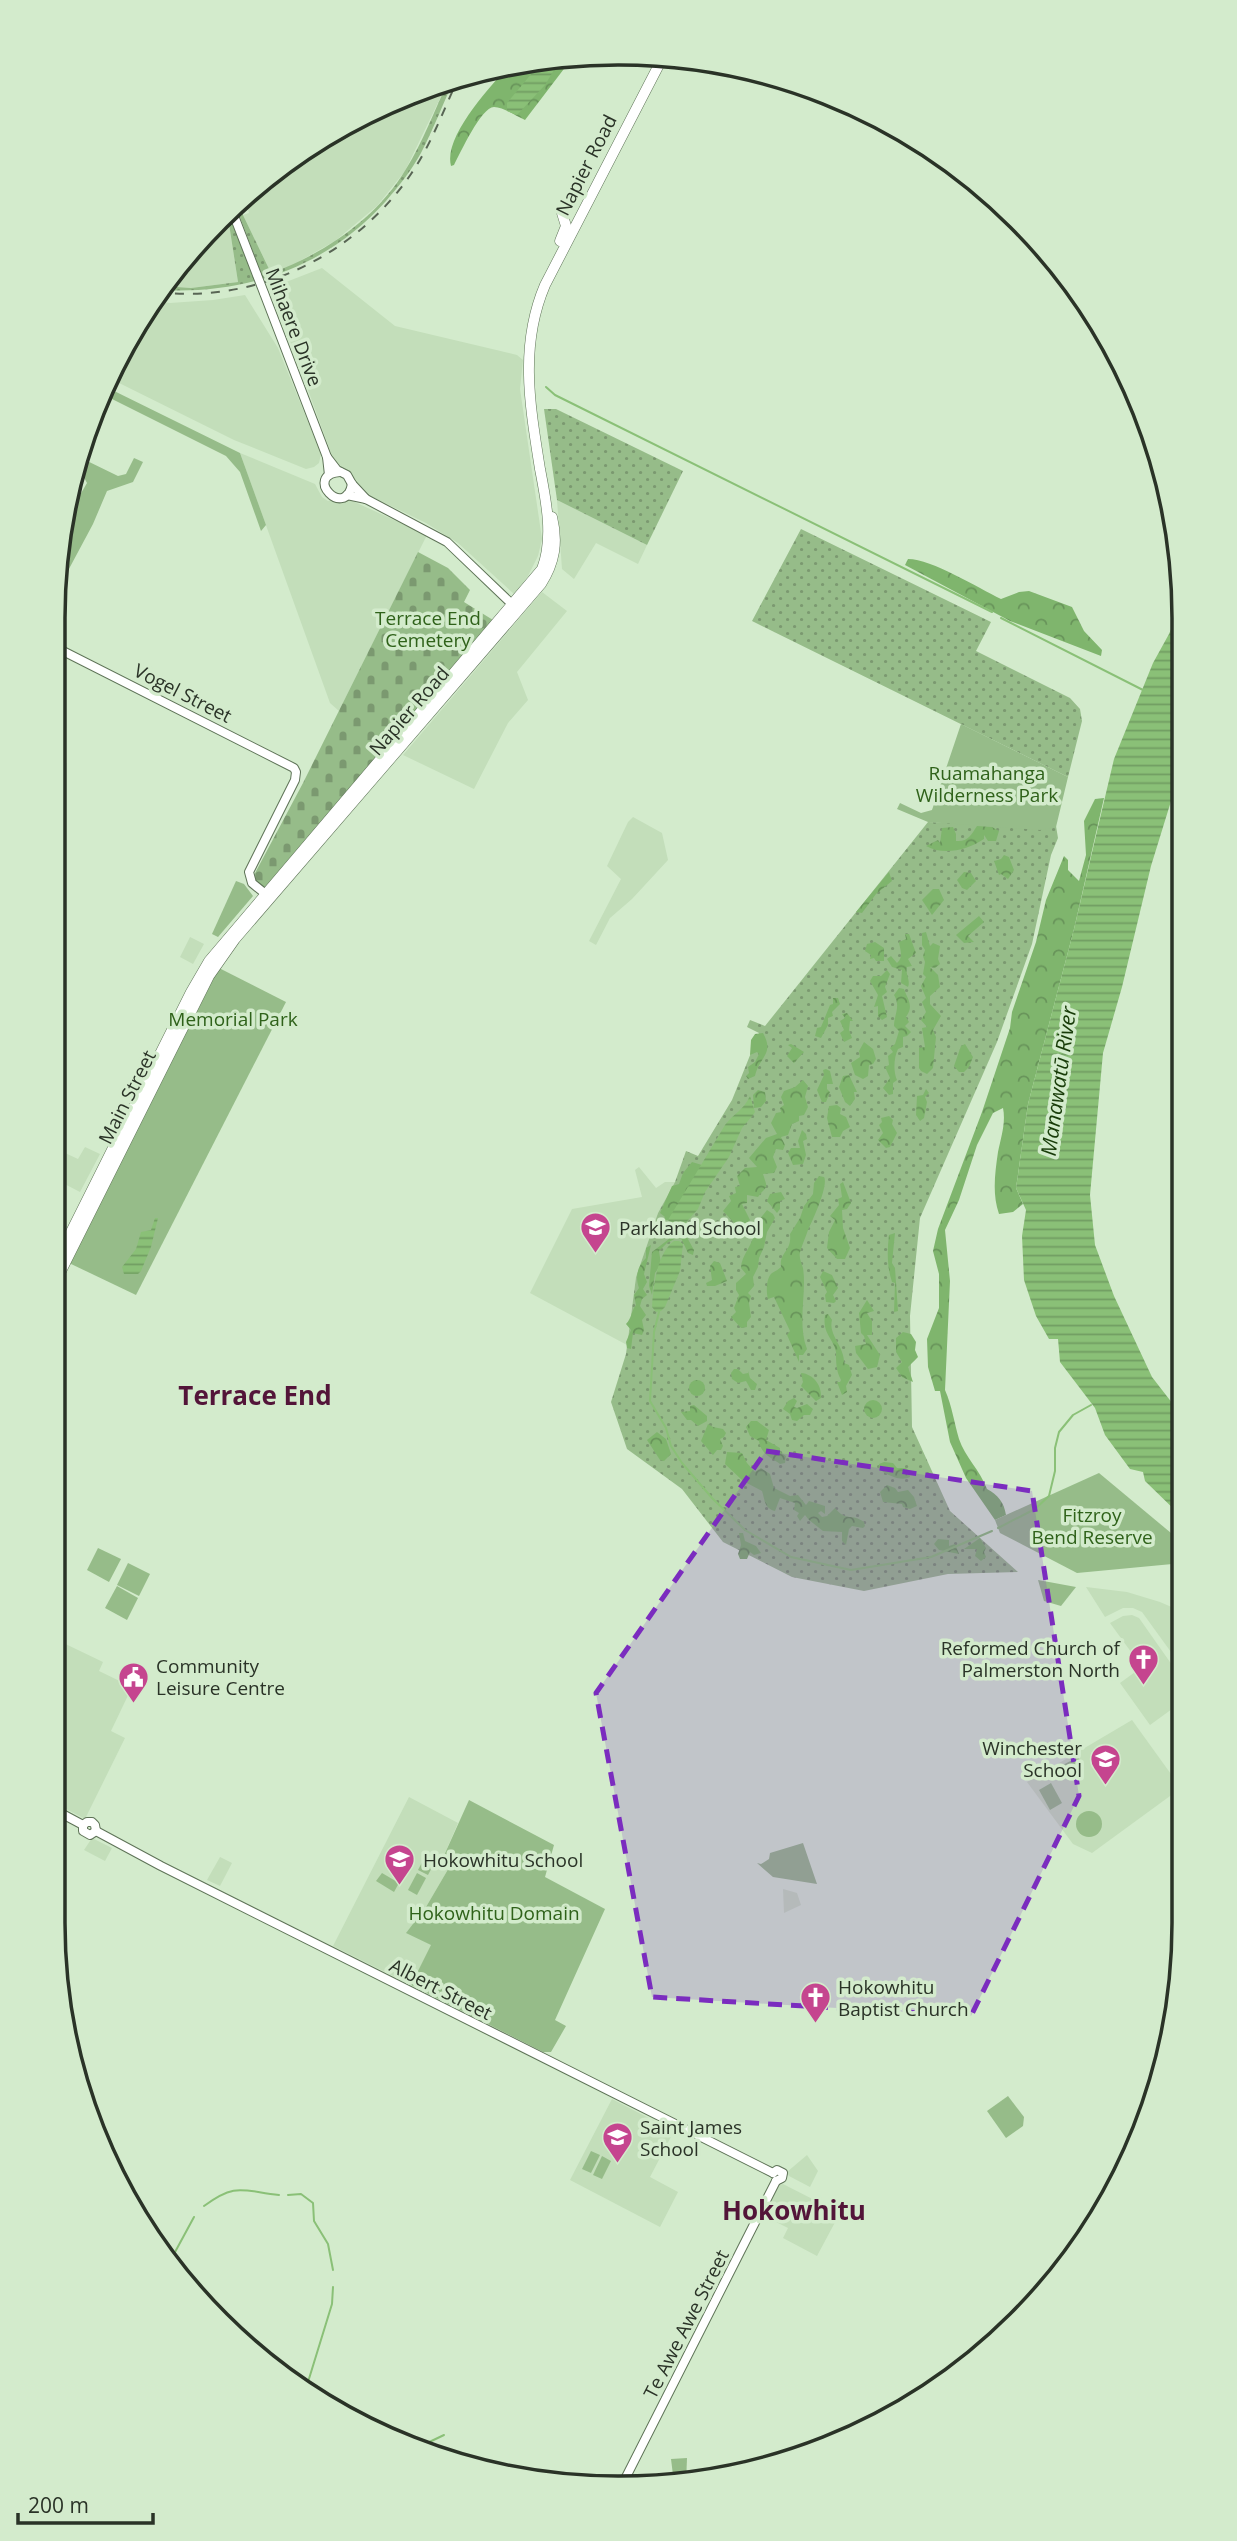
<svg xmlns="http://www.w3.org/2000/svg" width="1237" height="2541" font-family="'Open Sans',sans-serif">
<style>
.built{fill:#c3deba}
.grass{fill:url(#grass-dots)}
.forest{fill:url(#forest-crowns)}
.cemetery{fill:url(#cemetery-stones)}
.green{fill:#96bc89}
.water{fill:url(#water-rules)}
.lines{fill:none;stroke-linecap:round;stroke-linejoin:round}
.stream{stroke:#8ac077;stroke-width:2}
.major-casing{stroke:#5e7357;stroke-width:10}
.highway-casing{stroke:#5e7357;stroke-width:11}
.major{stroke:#fff;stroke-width:8}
.highway{stroke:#fff;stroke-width:10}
.rail{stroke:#586554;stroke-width:2;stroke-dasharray:9 9;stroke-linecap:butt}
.major-bridge-casing{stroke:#5e7357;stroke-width:10;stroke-linecap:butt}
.major-bridge{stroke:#fff;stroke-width:8}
.marked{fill:#7b2cbf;fill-opacity:0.2;stroke:#7b2cbf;stroke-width:5;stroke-dasharray:14 9;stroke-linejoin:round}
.labels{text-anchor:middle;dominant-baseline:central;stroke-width:7;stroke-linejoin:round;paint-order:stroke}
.street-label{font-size:19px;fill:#2a3327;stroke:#d3ebcc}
.park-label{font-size:19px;fill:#2f621a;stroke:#d3ebcc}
.poi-label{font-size:19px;fill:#2a3327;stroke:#d3ebcc;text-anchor:start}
.water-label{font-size:21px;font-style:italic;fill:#183c09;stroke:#d3ebcc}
.district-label{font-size:26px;font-weight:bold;fill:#531539;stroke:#d3ebcc}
.rim{fill:none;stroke:#2a3327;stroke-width:3.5}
</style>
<defs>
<pattern id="grass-dots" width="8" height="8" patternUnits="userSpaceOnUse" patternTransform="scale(1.75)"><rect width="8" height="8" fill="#96bc89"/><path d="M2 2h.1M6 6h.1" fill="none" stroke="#7b9970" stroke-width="1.8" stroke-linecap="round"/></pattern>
<pattern id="forest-crowns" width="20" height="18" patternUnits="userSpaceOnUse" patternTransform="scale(1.75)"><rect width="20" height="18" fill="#7fb56d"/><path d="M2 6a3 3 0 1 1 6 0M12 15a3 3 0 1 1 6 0" fill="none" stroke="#68945a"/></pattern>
<pattern id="cemetery-stones" width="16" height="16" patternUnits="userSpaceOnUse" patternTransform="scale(1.75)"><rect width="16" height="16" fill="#96bc89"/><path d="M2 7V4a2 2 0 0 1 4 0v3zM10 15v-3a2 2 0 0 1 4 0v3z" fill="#7b9970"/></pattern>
<pattern id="water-rules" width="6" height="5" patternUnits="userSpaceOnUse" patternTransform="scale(1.75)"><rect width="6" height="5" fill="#8ac077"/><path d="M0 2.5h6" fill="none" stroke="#719d62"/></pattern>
</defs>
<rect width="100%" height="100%" fill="#d3ebcc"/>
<g class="built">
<path d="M448,82L405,171L377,206L335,241L291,266L271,273L243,215L249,213L245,197L304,148L402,95Z"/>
<path d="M225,213L229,224L238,282L191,288L163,286Z"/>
<path d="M322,268L395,326L517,355L523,360L520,389L542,539L538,556L528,576L514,594L458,543L426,523L354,488L335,464L289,338L281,284Z"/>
<path d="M245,295L278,348L321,454L319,463L314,467L306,469L234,440L109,378L142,315L150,318L158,301L170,303L213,300Z"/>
<path d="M240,453L315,484L322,497L328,501L346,498L427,535L339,711L330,703Z"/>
<path d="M557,500L647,545L638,564L596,543L574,579L562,569Z"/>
<path d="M542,592L567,611L517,672L528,700L508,723L474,789L403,755Z"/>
<path d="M633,817L662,833L668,860L632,899L610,918L596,945L589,941L621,879L607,866L628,822Z"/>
<path d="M190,937L204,944L193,964L180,957Z"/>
<path d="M85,1147L100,1154L80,1192L53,1178V1172L63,1152L78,1159Z"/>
<path d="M639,1167L656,1188L665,1182H675L658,1213L636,1277L627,1345L530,1293L572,1209L642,1197L635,1170Z"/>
<path d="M1086,1587L1127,1592L1160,1602L1183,1612L1184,1670L1142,1612L1133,1608H1123L1105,1617Z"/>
<path d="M1132,1615L1139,1618L1184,1682V1723L1172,1709L1150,1725L1120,1683L1142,1667L1110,1623L1123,1616Z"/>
<path d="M53,1638L103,1662L99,1671L132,1687L111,1731L125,1738L85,1819L53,1802Z"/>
<path d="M1132,1720L1181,1788L1092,1853L1073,1844L1027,1782Z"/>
<path d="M409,1797L458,1823L442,1860L450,1866L426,1907L407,1932L432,1945L411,1985L333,1946Z"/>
<path d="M92,1838L112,1848L105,1861L84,1850Z"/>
<path d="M220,1857L232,1863L220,1886L207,1880Z"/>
<path d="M783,1889L797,1893L801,1905L784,1913Z"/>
<path d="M612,2099L674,2131L650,2177L678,2192L660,2227L570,2180Z"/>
<path d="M807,2155L818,2171L810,2187L789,2176L787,2172Z"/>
<path d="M783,2184L840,2213L817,2256L783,2238L788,2228L764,2216L779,2185Z"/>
</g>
<g class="grass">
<path d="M454,80C443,104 433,130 421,153C411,171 399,186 386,201C327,267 246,295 159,290L163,286L191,288L238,282L229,224L232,223L253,276L261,273L235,204L239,201L243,215L271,273C324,254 377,218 406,169C423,142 434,111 448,82Z"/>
<path d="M544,409H556L683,471L647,545L557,500Z"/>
<path d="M801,529L991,622L976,651L1070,698L1080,709L1082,721L1068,777L752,621Z"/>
<path d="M928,822L1056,826L1058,838L1051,855L1032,944L997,1042L920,1218L910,1316L912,1427L950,1511L1018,1572L948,1574L864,1591L792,1577L723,1542L682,1489L627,1449L611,1402L626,1354L636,1277L658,1213L675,1182L686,1151L698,1156L732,1100L759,1033L747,1027L750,1020L765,1026Z"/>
</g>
<g class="forest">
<path d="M573,57L525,120C516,116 503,107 494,107C481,107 460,154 454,165L451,166C443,136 492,85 511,63Z"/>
<path d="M908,559C932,559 978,588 1001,599L1019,592L1029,591L1072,607L1084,631L1102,650L1101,656L1010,621L905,565Z"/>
<path d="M1104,798L1074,929L1028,1104L1016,1188L1023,1204L1013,1212L999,1214C992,1194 995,1173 998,1152C1001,1137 1006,1123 1003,1108L993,1113L977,1145L959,1200L945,1230L950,1281L945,1390C952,1406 954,1422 959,1439C965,1457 980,1470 987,1489C998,1495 1004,1502 1006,1515L995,1520L966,1478L950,1442L940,1391H935L928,1367L927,1339L939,1308V1274L933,1251L938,1229L982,1112L1010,1028L1012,1012L1036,942L1046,900L1064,856L1068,860V870L1079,881L1086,855L1084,821L1095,799Z"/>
<path d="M977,826L992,827L999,831L996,841H988L984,835V839C967,850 944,856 926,846L938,840L940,843L942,828L953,827L956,834V841C968,842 971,835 977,826Z"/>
<path d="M1004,855L1009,857L1014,870L1008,879L1001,874L999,875L994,861L1001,859Z"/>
<path d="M889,872L892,881L876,894L862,913L856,912Z"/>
<path d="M964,872L971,873L976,881L967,890L962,888L957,880Z"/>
<path d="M933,889H939L944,900L932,915L922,900Z"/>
<path d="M979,916L984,922L968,936L974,942L964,943L956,935Z"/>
<path d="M926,932L930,946L933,943L940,946L938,959L940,964L935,968L930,967L938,975L940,987L930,996V1004L941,1016L933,1030L936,1037L933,1068L927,1074L921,1071L919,1068V1048L925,1047L922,1028L927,1027L921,1020L926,1012L922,1002L926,998L921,986L926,977L923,974L925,962L923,956L925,950L922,945V933Z"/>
<path d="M905,934H909L916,953L908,959L912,966L907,967C905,974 911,981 908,987L901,983L902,970L892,967L887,959L891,956L897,963C904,957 900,950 899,942L906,939Z"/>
<path d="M875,942L884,948V961H876L874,958L870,959L871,955L865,951L867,944Z"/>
<path d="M887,970L890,974L885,987L887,992L882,996L887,1017L882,1020L878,1016V1006L874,1007L878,995L870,981L873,976H881Z"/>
<path d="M899,988L904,989C908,1000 914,1006 906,1017L909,1022L905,1026L911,1032L907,1036L903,1037V1047L898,1049C894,1057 893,1071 897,1080L893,1083V1094L889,1095L883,1088L890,1078L885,1067L889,1065L888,1056L893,1052L890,1048L895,1044L899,1031L894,1026C894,1015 901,1006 894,995Z"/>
<path d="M833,998H838L840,1004L832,1012L833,1016L828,1018V1025L821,1038L815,1036L817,1028L821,1027L830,1005L833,1004Z"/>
<path d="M847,1013L853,1021H850L849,1030L852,1038L844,1042L840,1033L844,1030L840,1021L845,1018L842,1014Z"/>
<path d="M763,1033C775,1054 759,1057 755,1076L748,1079L746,1076L749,1073L748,1067L755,1062L759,1054L757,1052L750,1055L751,1040L755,1034Z"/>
<path d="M864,1042L873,1049L876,1059L873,1064L869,1065L868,1076L863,1079L855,1075L851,1063L860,1057L859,1051Z"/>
<path d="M791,1044L804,1052L794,1063L787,1056L792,1048L788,1045Z"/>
<path d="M965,1044L973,1057L969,1067L964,1072H959L954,1066L961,1046Z"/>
<path d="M826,1069L830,1071L833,1084H827V1089L830,1092L826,1102H822L817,1090L824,1075L823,1070Z"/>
<path d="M849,1075L857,1092H854L855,1099L850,1106L845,1102L839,1087L843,1076Z"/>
<path d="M803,1080L808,1086L805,1097L808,1107L804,1115L799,1116V1121L792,1124L788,1135L781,1137L785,1145L783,1150L776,1149L773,1157L777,1167L774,1173L763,1174C768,1190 768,1184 758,1197L747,1195V1203L742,1204L750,1220L743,1228L738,1227L723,1211L731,1201L729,1196L736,1193L735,1187L740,1186L737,1176L745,1168L757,1167L749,1158L766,1138L777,1134L771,1123L776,1113L781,1112L780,1108L784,1105L781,1097L784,1091L795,1087Z"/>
<path d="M926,1089L929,1093L925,1097L927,1102L924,1118L920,1121L916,1115L917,1096L923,1095Z"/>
<path d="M758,1090L765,1092L766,1101L761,1107L754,1108L753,1095Z"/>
<path d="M837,1105L841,1108L840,1114L846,1117L850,1127L843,1131L840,1137H832L827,1118L829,1106Z"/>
<path d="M889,1116L893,1120L892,1124L897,1133L890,1147L886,1148L878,1140L883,1133L879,1125L882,1122L881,1118Z"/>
<path d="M802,1130L806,1134L807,1139L803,1141L806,1155L803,1164L793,1165L788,1153L791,1148H800L798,1141Z"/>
<path d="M692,1162L702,1165L698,1180L671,1220H666L661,1228L657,1227L665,1217L660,1213L672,1186L679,1184L683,1173Z"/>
<path d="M819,1176L824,1177C829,1185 812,1222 808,1230C806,1236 803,1243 801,1249C798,1257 801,1261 803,1268C807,1293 797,1323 807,1349L803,1355H799V1362L787,1335L790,1331L774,1297L768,1299C766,1292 766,1278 772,1273C775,1271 778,1270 781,1267C779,1252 792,1252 790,1234L800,1218L804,1206L813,1194L814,1183Z"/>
<path d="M843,1182L851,1203L847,1209L842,1210L843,1228L850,1248L845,1259H837L827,1248L829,1232L835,1220L830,1216L839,1205L838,1199L842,1197L840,1184Z"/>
<path d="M781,1192L785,1199L780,1201V1209L777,1213L767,1201L770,1194Z"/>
<path d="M767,1210L773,1214L775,1218L767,1232L764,1247L759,1258L758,1267L753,1277L754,1286L748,1293L751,1296L749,1303L751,1317L747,1322V1327L741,1328L731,1317L736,1312L734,1308L739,1295L736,1290V1283L746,1274L741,1268C741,1254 757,1242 754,1226Z"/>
<path d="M671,1230L684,1232L694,1250L693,1255L688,1253L680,1236L667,1243L659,1251L661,1264L655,1273L652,1295L649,1286L652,1252L669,1239Z"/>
<path d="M895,1233L892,1263L895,1268L898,1311L894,1312L895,1283L892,1282C887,1267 887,1251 889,1235Z"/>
<path d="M651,1245L644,1274L647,1282L643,1289L647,1295L642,1299L640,1306L646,1315L642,1320L644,1330L642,1335L633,1333L631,1349L627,1348L626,1342L631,1330L626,1324C632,1318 631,1311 636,1305L634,1295L639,1288C635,1277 637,1267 646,1258V1248Z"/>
<path d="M714,1261L720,1263L727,1281L715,1286H707L706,1283L712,1280L710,1266Z"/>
<path d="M823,1271L832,1275L838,1288L833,1295L836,1301L834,1303L826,1302L825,1295L827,1292L820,1277Z"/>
<path d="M867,1300L874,1311L867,1313L872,1321V1335H867L880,1355L877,1367L868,1369L856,1353L855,1346L866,1344L864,1336L861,1333L859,1313Z"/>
<path d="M828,1314L832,1320C828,1335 845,1347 844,1363L849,1365L852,1375L846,1386L847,1392L842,1395L837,1382H840L841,1380C836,1371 836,1362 836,1352C834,1339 822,1334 825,1315Z"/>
<path d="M903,1332L911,1334L916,1342L915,1350L918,1357L908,1367L913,1382L902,1377L896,1368L902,1362L896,1352V1338Z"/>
<path d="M734,1369H738L743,1374L748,1373V1371L750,1378L757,1384L755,1390H751L746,1381L738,1383L732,1379L731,1373Z"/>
<path d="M801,1373C814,1374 822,1386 821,1398L816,1401L801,1386L803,1382Z"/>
<circle cx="697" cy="1388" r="8"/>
<path d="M794,1398L797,1401L794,1407L797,1408L807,1404L813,1409L810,1415H804L797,1421L792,1420L790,1414L783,1409L788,1401Z"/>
<circle cx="873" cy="1409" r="9"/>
<path d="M694,1405L707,1416V1421L698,1426L691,1420H687L681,1412L690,1411V1406Z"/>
<path d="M751,1421H757L769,1430L766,1440L780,1448V1452L786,1456L785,1463L780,1464C770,1457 761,1454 759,1441L750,1436L746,1427Z"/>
<path d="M708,1424L713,1427L723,1429L726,1433L724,1437L720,1439L723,1446L721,1450H717L713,1455L701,1441Z"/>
<path d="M657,1432L666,1439L671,1454L664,1461L660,1460L647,1440Z"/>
<path d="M727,1452L742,1453L747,1463L755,1472L761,1468L770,1474L774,1488L790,1496L798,1495L806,1505L809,1501L825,1506V1514L821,1511L818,1513L822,1517L827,1516L835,1508C846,1522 852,1513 864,1522L865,1526L863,1528L852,1526L849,1529L846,1545L842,1541V1532L823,1531L809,1520L805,1515L800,1521L797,1516L799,1513L794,1510L795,1503L780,1498L775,1511C764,1508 765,1500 762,1491L743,1481L725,1464Z"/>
<path d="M884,1462L893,1463L897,1468H906L909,1471L910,1477C901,1482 888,1475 880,1470L879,1464Z"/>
<path d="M887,1485L895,1488L898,1492L908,1490L914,1497L917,1506L910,1509L903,1507L902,1504L883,1502L880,1492Z"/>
<path d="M739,1533H743L745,1541L756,1546L761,1553L754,1555L750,1552L747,1559H740L738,1554L741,1545Z"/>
<path d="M980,1538L986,1548L984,1552L986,1557L981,1561L975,1556L977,1549H964Z"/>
<path d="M938,1539L949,1540V1546L955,1544L959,1554L939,1550L934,1544Z"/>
</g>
<path class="cemetery" d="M418,552L448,568L470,590L464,602L493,620L264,890L253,877L303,783Z"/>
<g class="green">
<path d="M104,386L240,453L266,525L261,531L240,472L226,456L100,393Z"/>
<path d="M79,457L118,476L126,474L134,458L143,462L133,482L107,491L93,524L55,595L62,526L87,483L80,470L76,467Z"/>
<path d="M961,724L1068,777L1056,827L1040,830L928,822L897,809L900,803L921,813L932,810Z"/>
<path d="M236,881L244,884L253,896L218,937L212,934Z"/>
<path d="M219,968L286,1002L136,1295L69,1263L202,996Z"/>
<path d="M1099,1473L1183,1543V1563L1077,1573L1000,1533L995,1520Z"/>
<path d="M98,1548L121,1559L109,1582L87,1570Z"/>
<path d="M128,1563L150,1574L139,1596L117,1585Z"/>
<path d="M1038,1580L1076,1587L1061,1606L1044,1601Z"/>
<path d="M117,1586L138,1598L127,1620L105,1608Z"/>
<path d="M1078,1757L1083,1766L1066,1775L1061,1766Z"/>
<path d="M1051,1783L1062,1803L1050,1810L1039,1790Z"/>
<path d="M469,1800L554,1845L545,1877L605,1909L555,2020L566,2026L551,2052H543L411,1985L431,1945L406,1933L426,1907L450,1866L442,1860Z"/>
<circle cx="1089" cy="1824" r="13"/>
<path d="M803,1843L817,1884L773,1877L757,1863L761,1864L769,1859L770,1853Z"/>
<path d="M427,1853L437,1858L428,1875L418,1870Z"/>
<path d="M382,1873L399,1883L394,1892L376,1881Z"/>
<path d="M417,1873L426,1878L417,1895L408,1890Z"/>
<path d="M1008,2096L1024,2117L1023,2126L1006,2138L987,2111Z"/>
<path d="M591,2151L600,2155L591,2173L582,2169Z"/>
<path d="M602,2156L611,2161L602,2179L593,2175Z"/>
<path d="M687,2458L686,2484L674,2483L671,2459Z"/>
</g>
<g class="water">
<path d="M565,58L558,63L545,85L517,115L507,111V103L543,60Z"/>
<path d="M1180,607V772L1151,866L1122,987L1103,1053L1090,1195L1095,1245L1114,1296L1152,1377L1183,1417V1518L1145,1481L1143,1472L1130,1469L1105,1435L1095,1408L1060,1362L1058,1339H1049L1036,1316L1024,1280L1022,1236L1026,1210L1016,1188L1028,1104L1074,929L1114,759L1153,663L1169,634Z"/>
<path d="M750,1096L755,1112L753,1115L742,1128L729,1157L705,1192L698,1209L681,1228H676L668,1220L725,1125C734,1113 743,1111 750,1096Z"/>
<path d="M155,1218H158L151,1247L141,1271L138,1274H124L122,1267L136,1249L141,1232L151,1230Z"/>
<path d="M674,1241H679L683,1244L680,1271L665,1307L661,1311L656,1312L652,1307C653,1287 657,1253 674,1241Z"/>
</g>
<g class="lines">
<g class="stream">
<path d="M546,387L555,395L992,612"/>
<path d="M1001,618L1143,690"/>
<path d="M659,1312L654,1332L650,1401L666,1428L671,1446L682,1463L712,1498L745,1530L791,1557L851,1570L931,1557L992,1531"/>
<path d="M998,1528L1035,1509L1049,1496L1055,1471V1448L1059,1432L1073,1415L1091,1405"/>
<path d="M288,2195L301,2194L313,2203L314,2221L328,2244L333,2270"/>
<path d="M204,2206C236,2182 243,2191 279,2195"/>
<path d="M168,2265L194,2217"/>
<path d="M324,2405L308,2382L332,2304L333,2287"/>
<path d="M423,2445L444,2435"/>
</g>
<defs>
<g id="major">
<path d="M231,208L257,275"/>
<path d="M264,293L327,457L329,475"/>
<path d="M327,457L337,470L347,475L352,484L366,499"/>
<path d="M340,472C302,475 345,521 352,484"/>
<path d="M347,495L366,499L447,542L516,608"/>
<path d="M53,646L294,768L296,772L295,780L249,872L252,883L268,896"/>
<path d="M53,1809L83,1825"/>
<path d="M83,1825V1831L90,1835L96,1831"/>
<path d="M83,1825L87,1822H92L95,1825L96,1831"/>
<path d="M96,1831L161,1866L773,2173"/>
<path d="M773,2173L777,2170L783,2173L782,2178L776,2181"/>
<path d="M624,2481L776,2181"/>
</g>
<g id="highway">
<path d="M560,241L566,226L562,213"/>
<path d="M53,1268L191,992L209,961L542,569C554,538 546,500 540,469C530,406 519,346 545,285L663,57"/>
<path d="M53,1287L209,976L235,939L541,584C555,562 558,542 552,517"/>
</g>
</defs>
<use href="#major" class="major-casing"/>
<use href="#highway" class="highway-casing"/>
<use href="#major" class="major"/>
<use href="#highway" class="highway"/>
<path class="rail" d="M157,292C256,304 355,256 411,174C431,145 443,111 458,79"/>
<defs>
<path id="major-bridge" d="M257,275L264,293"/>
</defs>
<use href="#major-bridge" class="major-bridge-casing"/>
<use href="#major-bridge" class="major-bridge"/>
</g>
<path class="marked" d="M766,1451L1032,1491L1079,1796L971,2016L652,1997L596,1693Z"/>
<defs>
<symbol id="school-pin" viewBox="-11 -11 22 30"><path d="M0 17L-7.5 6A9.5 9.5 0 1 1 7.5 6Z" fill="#c5458f" stroke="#d3ebcc"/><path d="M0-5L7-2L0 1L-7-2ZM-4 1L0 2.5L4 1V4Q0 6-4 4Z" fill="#fff"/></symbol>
<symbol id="church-pin" viewBox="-11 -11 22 30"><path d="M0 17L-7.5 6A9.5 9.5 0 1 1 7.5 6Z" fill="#c5458f" stroke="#d3ebcc"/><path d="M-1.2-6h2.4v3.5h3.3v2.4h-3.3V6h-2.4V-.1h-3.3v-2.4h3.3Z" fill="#fff"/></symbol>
<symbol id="civic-pin" viewBox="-11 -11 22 30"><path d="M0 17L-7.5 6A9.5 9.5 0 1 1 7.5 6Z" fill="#c5458f" stroke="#d3ebcc"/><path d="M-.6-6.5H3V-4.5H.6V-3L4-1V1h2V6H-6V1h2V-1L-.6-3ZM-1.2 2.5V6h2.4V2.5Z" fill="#fff"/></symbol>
</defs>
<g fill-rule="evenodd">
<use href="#school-pin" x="578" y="1210" width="35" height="47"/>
<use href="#church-pin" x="1126" y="1642" width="35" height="47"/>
<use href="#civic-pin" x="116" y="1660" width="35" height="47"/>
<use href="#school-pin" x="1088" y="1742" width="35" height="47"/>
<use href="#school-pin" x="382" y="1842" width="35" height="47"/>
<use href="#church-pin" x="798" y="1980" width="35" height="47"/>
<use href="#school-pin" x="600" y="2120" width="35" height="47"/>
</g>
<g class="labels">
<g class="street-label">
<text transform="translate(586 165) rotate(-63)">Napier Road</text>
<text transform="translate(294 327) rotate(69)">Mihaere Drive</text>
<text transform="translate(183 693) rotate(27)">Vogel Street</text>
<text transform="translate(409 711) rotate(-49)">Napier Road</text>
<text transform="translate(127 1097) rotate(-63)">Main Street</text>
<text transform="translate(441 1989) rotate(27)">Albert Street</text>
<text transform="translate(686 2324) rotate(-63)">Te Awe Awe Street</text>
</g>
<g class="park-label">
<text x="428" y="618">Terrace End<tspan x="428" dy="22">Cemetery</tspan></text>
<text x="987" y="773">Ruamahanga<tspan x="987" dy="22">Wilderness Park</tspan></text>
<text x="233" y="1019">Memorial Park</text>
<text x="1092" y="1515">Fitzroy<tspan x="1092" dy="22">Bend Reserve</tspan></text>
<text x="494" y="1913">Hokowhitu Domain</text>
</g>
<g class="poi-label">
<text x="619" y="1228">Parkland School</text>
<text x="1120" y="1648" text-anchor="end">Reformed Church of<tspan x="1120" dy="22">Palmerston North</tspan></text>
<text x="156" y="1666">Community<tspan x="156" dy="22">Leisure Centre</tspan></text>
<text x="1082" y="1748" text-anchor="end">Winchester<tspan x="1082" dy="22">School</tspan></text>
<text x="423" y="1860">Hokowhitu School</text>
<text x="838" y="1987">Hokowhitu<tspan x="838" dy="22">Baptist Church</tspan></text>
<text x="640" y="2127">Saint James<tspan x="640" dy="22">School</tspan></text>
</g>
<g class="water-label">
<text transform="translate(1058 1081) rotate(-82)">Manawatū River</text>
</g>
<g class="district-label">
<text x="255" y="1395">Terrace End</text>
<text x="794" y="2210">Hokowhitu</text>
</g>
</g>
<path d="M0 0H1237V2541H0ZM618 65H619A553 553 0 0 1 1172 618V1923A553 553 0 0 1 619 2476H618A553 553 0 0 1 65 1923V618A553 553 0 0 1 618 65Z" fill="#d3ebcc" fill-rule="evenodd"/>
<path class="rim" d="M618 65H619A553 553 0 0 1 1172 618V1923A553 553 0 0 1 619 2476H618A553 553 0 0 1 65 1923V618A553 553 0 0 1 618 65Z"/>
<path d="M18 2513v10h135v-10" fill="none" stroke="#2a3327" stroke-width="3.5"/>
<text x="28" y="2513" font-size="21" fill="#2a3327" stroke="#d3ebcc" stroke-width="5" paint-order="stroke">200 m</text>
</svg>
